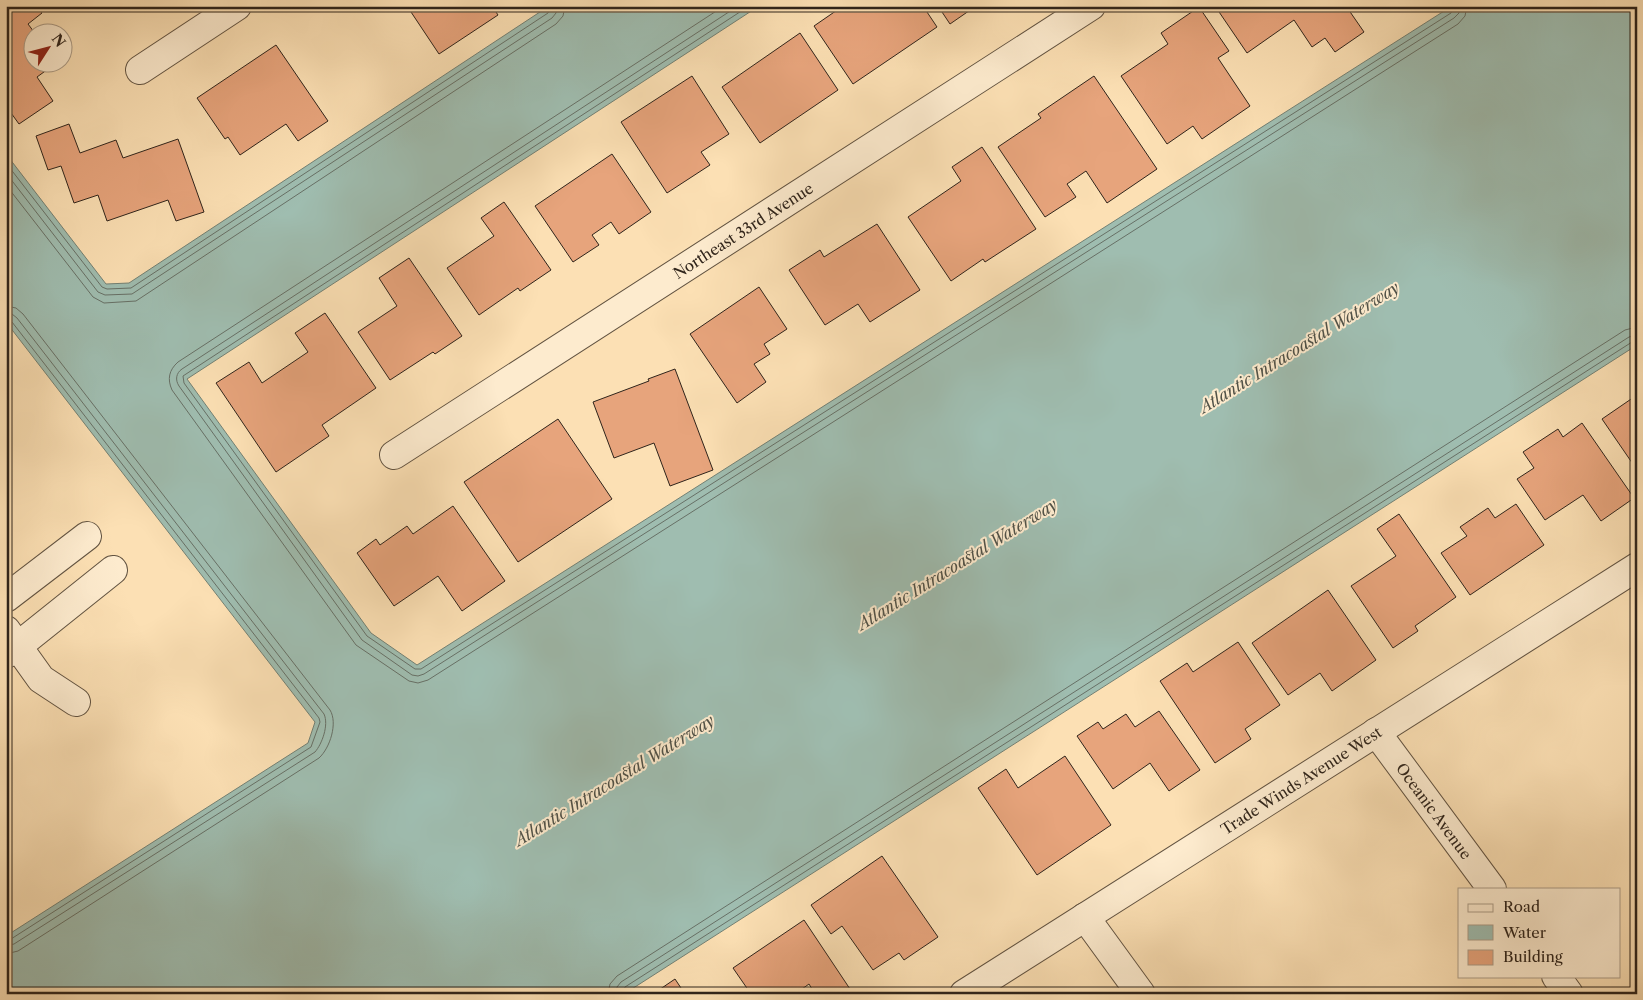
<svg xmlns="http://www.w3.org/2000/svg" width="1643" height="1000" font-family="'Libre Caslon Text',serif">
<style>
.water{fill:#9fbdb0;stroke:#728074}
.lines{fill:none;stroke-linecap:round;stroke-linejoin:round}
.shore{stroke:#677066;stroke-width:1}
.building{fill:#e7a47c;stroke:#2f241b}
.minor-casing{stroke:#625341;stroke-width:30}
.minor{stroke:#fdebce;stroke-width:28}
.labels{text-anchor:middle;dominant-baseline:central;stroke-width:4;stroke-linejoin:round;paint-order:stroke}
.street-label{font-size:15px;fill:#2f241b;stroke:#fdebce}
.water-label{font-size:16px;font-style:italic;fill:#515248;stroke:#fdebce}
</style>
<rect width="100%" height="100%" fill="#fce0b4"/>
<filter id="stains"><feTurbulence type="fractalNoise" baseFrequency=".004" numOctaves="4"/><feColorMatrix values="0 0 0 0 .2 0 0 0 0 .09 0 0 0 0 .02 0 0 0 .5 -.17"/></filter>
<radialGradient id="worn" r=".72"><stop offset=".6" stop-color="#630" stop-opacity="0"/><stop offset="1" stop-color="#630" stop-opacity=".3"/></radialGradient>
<path class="water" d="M549,6H759L187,379L371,633L417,665L1452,6H1637V345L624,994H6V936L308,743L315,722L6,322V154L106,284L129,283Z"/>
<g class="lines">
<g class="shore">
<path d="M724,6L178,362C169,370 167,379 172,390L356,645L409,681L418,683L428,680L1458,24L1465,16L1467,6"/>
<path d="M738,6L182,369C176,373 175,380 179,386L362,640L412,675L418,676L424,674L1454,18L1459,13L1460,6"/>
<path d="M749,6L183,376L184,383L367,636L415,669H421L1451,13L1454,6"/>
<path d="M6,163L102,287L107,289L131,288L548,13L551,6"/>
<path d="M6,173L98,292L105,295L132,294L552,18L556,13L557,6"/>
<path d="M6,185L93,297L104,303L136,301L556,24L563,16L565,6"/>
<path d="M6,306L16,308L23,314L330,710C338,723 330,748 319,758L18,951L6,954"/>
<path d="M6,313L12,314L17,318L324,714C329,725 322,744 315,752L14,944L6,946"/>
<path d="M6,320L12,322L319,718L320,722L311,747L11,939L6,940"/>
<path d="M608,994L610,984L617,976L1625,330L1637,327"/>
<path d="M616,994L617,987L621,982L1629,337L1637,335"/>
<path d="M622,994L625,987L1632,342L1637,341"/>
</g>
</g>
<g class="building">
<path d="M6,6H37L42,13L28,24L34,32L32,62L55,64L37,77L53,101L19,124L6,106Z"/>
<path d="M407,6H492L498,15L439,54Z"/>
<path d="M843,6H923L937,27L853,84L814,26Z"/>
<path d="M938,6H976L950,24Z"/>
<path d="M1215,6H1346L1364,32L1335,52L1325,38L1312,47L1294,20L1247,53Z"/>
<path d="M1199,7L1229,51L1218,58L1250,106L1202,139L1193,126L1167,144L1121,76L1168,44L1161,33Z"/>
<path d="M800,33L838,90L760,143L722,87Z"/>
<path d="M276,45L328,121L298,141L286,124L240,155L228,137L225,139L197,98Z"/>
<path d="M692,76L729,134L701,152L710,165L667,193L621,122Z"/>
<path d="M1094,76L1157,169L1107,203L1086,171L1067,184L1076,197L1045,217L998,147L1041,118L1038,114Z"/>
<path d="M69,124L80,153L116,140L123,158L178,139L204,212L176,221L168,200L107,221L98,195L74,203L61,166L48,170L36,136Z"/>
<path d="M982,147L1036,229L985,262L983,259L951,281L908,217L961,181L952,167Z"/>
<path d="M612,154L651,212L619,234L611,222L592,235L599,245L573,262L535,206Z"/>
<path d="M504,202L551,270L520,291L518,288L479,315L447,268L494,236L481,218Z"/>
<path d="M877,224L920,290L870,322L858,304L825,325L789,270L820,250L824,257Z"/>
<path d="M409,258L462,336L435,354L433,352L390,380L358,332L397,306L379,278Z"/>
<path d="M759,287L787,329L764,344L770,354L754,364L766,382L737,403L690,334Z"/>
<path d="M325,313L376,388L322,425L329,436L276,472L216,383L249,362L262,383L308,352L295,333Z"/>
<path d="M675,369L713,470L670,486L654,443L614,458L593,402L649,381L648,379Z"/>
<path d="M1637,395V470L1602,419Z"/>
<path d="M558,419L612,499L518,562L464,482Z"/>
<path d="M1582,423L1634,498L1601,521L1583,495L1545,520L1517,479L1534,468L1523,452L1558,429L1563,437Z"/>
<path d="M1516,504L1544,545L1470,595L1441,553L1467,536L1460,527L1488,508L1495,518Z"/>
<path d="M453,506L505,581L462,611L438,576L394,606L357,553L376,539L380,545L407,526L413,534Z"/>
<path d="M1399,514L1456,597L1415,626L1418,631L1393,648L1351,586L1396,556L1377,529Z"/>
<path d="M1328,590L1376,660L1332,691L1320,673L1288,695L1252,643Z"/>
<path d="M1238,642L1280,705L1245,729L1251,739L1215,763L1160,681L1187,663L1193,672Z"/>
<path d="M1159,711L1200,770L1169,791L1150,763L1113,789L1077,736L1098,722L1103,729L1126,714L1135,727Z"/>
<path d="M1065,756L1111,825L1037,875L978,788L1006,769L1018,788Z"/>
<path d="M882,856L938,937L904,960L899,953L873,970L842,926L831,934L811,905Z"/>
<path d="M804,920L850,989L844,994H815L809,984L795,994H751L733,968Z"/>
<path d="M675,979L685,994H653Z"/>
</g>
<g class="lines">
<defs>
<g id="minor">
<path d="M140,70L237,6"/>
<path id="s1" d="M394,455L1091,6"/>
<path d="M6,598L87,536"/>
<path d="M6,630L41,679L76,702"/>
<path d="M6,654L18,646L113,570"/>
<path id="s2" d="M1376,732L1492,889"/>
<path d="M1085,917L1141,994"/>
<path d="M1556,976L1569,994"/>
<path id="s3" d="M964,994L1637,567"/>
</g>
</defs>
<use href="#minor" class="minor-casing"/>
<use href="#minor" class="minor"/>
</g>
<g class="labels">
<g class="street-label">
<text stroke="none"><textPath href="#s1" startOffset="415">Northeast 33rd Avenue</textPath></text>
<text stroke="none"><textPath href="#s3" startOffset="399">Trade Winds Avenue West</textPath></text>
<text stroke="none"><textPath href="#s2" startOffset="98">Oceanic Avenue</textPath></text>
</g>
<g class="water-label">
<text transform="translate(1299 347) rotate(-32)">Atlantic Intracoastal Waterway</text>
<text transform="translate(957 564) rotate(-32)">Atlantic Intracoastal Waterway</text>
<text transform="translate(614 780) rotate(-32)">Atlantic Intracoastal Waterway</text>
</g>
</g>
<rect width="1643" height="1000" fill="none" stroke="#fce0b4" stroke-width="25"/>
<rect x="8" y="8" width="1628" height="985" fill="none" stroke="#2f241b" stroke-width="2.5"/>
<rect x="12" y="12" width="1618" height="975" fill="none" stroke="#2f241b"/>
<rect x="1458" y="888" width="162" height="90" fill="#fdebce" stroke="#ab9b86"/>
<rect x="1468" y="904" width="25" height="8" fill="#fdebce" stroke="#ab9b86"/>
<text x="1503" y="912" font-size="15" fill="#2f241b">Road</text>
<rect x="1468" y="925" width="25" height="15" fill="#9fbdb0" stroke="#ab9b86"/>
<text x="1503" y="938" font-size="15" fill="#2f241b">Water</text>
<rect x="1468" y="950" width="25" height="15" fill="#e7a47c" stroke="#ab9b86"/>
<text x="1503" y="962" font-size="15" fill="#2f241b">Building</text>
<g transform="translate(48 48) rotate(54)"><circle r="24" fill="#fdebce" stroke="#ab9b86"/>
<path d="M0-4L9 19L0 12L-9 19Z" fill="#8f2418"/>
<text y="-8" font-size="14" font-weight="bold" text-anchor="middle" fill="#2f241b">N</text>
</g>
<rect width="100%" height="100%" filter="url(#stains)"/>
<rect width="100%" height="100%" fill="url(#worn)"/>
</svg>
